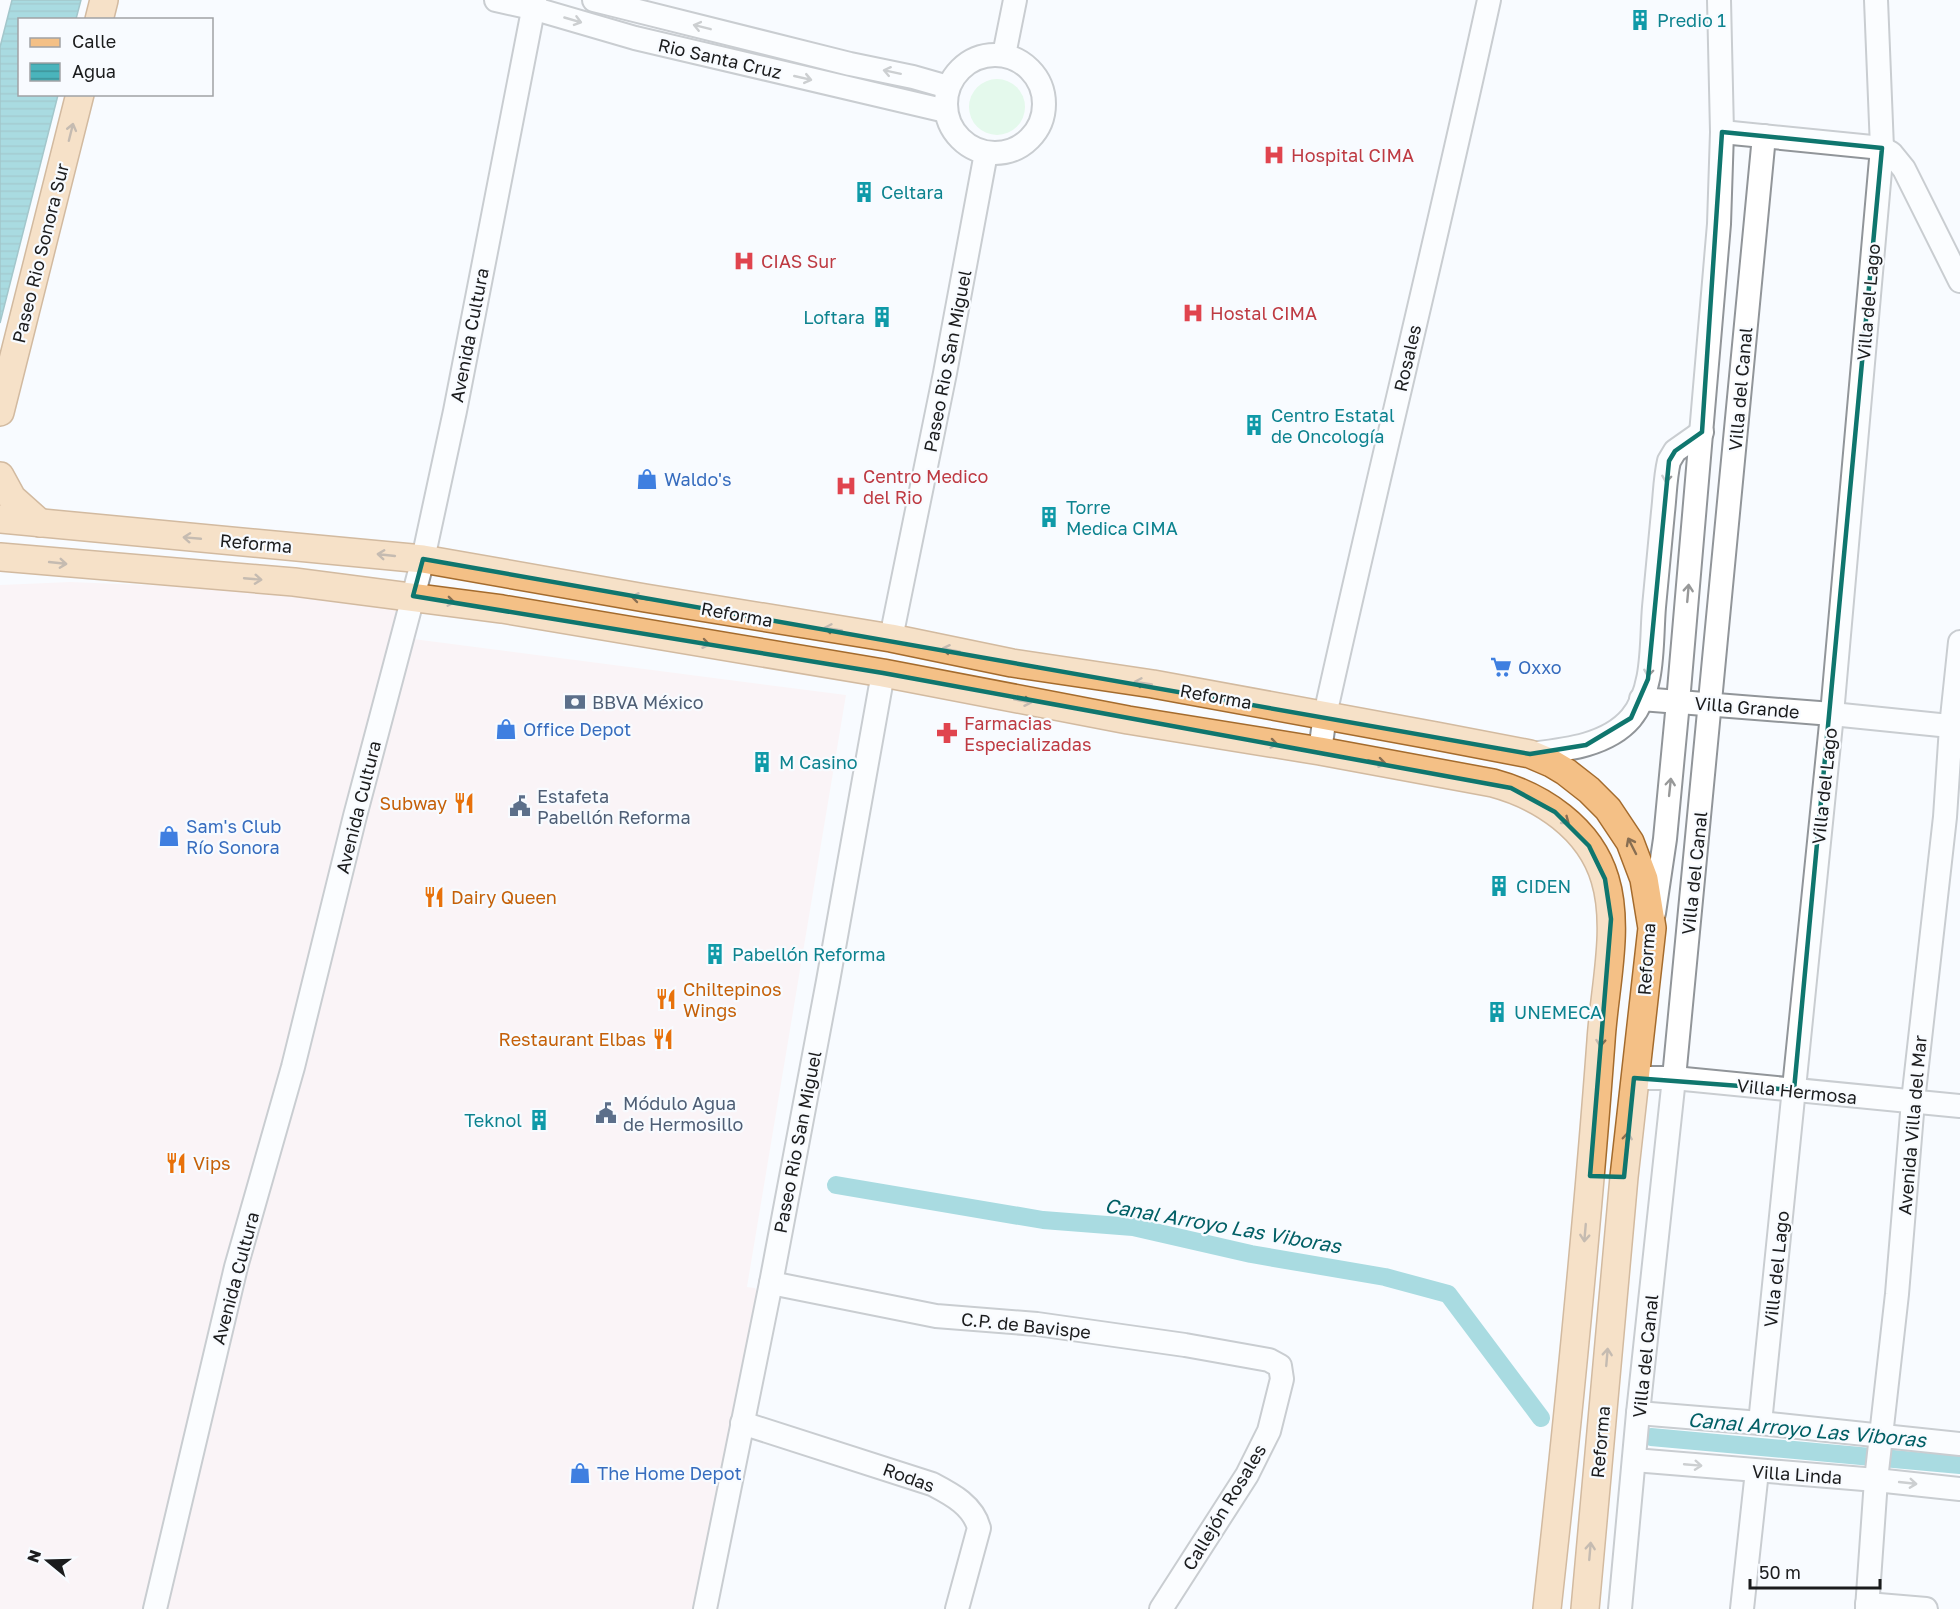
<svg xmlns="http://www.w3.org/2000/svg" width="1960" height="1609" font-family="'Golos Text',sans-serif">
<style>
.commercial{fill:#fdeced}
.grass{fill:#ccf6d4}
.water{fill:url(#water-rules);stroke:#3c868c;stroke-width:1.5}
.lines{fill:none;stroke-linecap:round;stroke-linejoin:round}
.canal{stroke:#4ab4bc;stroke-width:18}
.minor-casing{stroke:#919599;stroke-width:26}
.major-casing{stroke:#a46b2d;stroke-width:30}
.minor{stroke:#fff;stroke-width:22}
.major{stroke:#f4c086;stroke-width:27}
.oneway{stroke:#989999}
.oneway2{stroke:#886e52}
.marked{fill:none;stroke:#0f766e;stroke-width:4.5;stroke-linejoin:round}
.labels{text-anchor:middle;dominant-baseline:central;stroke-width:4.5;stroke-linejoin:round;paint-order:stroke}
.culture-label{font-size:18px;fill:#0d838f;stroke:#f8fbff;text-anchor:start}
.street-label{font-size:18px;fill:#1b1c1d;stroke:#f8fbff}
.health-label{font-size:18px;fill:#be3a42;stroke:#f8fbff;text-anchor:start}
.shop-label{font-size:18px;fill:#366cbe;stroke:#f8fbff;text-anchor:start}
.service-label{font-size:18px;fill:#4e5e75;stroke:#f8fbff;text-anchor:start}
.food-label{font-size:18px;fill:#c56008;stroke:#f8fbff;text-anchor:start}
.water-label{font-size:20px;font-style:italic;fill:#005f65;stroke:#f8fbff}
</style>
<defs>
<pattern id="water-rules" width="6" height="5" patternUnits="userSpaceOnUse" patternTransform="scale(1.5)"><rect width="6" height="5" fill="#4ab4bc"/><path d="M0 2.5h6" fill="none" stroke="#3d9298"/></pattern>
</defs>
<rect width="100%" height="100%" fill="#f8fbff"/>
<path class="commercial" d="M70,582L174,586L280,595L405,609L398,637L846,695L747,1287L755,1288L759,1296L694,1609H0V585Z"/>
<circle class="grass" cx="997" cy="107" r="28"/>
<path class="water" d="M12,0H81L76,19L20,20V94L58,95L0,323V47Z"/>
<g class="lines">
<g class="canal">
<path d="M836,1185L1043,1220L1133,1227L1251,1254L1385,1277L1448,1294L1541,1418"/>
<path d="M1651,1437L1960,1465"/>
</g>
<defs>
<g id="minor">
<path d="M496,0L532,8L635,38L946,111"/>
<path d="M594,0L850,64L913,77L948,87"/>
<circle cx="995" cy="104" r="49"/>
<path d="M1004,55L1015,0"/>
<path d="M1722,132L1882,148L1891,153L1904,169L1960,281"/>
<path d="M891,638L945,373L986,153"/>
<path d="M1641,699L1832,714L1960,727"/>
<path d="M1320,751L1325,715C1378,476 1437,239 1489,0"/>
<path d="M1530,754C1564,750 1607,746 1631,718C1655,689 1651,642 1654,607C1657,575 1660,543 1663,512C1665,495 1665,478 1669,461L1675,451L1702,432"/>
<path d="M1654,913L1665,839L1678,702L1719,224L1722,132L1719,0"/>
<path d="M1634,1078H1674L1960,1106"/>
<path d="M771,1283L936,1316L1037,1324L1185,1345L1269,1360L1280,1366L1282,1379L1269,1431L1247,1475L1161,1609"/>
<path d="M1638,1413L1760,1423L1960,1444"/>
<path d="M742,1423L932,1484C951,1494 973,1505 979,1528L957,1609"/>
<path d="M1760,1423L1832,714L1882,148L1876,0"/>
<path d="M1634,1460L1876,1480L1960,1489"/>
<path d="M1867,1604L1926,1609"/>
<path d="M155,1609L236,1267L293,1067L355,816L423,559L455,411L535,0"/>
<path d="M705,1609L771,1283L828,981L883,673"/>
<path d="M1620,1609L1638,1413L1674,1078L1764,136"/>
<path d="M1742,1609L1757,1471"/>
<path d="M1867,1609L1876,1480L1897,1294L1913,1101L1945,817L1951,727L1960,642"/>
</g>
<g id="major">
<path d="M99,20L104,0"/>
<path d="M0,412L80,94"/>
<path d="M0,476L12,498L40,523"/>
<path d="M0,519L423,559L645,598L891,638L1012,663L1153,684L1436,736L1530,754L1551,763L1566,772L1589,790L1608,809L1630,842L1644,879L1652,928L1624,1177L1585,1609"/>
<path d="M0,557L294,582L502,609L883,673L1128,720L1320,751L1493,783C1541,796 1590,828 1605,879C1620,928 1604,990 1601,1041C1587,1230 1568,1420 1547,1609"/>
</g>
</defs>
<use href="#minor" class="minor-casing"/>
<use href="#major" class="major-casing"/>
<use href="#minor" class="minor"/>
<use href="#major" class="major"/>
</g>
<defs><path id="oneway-shaft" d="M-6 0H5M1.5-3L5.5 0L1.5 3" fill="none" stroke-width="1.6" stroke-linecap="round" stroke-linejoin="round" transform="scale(1.5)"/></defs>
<g class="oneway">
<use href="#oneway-shaft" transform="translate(573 20) rotate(16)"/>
<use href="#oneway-shaft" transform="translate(702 27) rotate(-166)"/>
<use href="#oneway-shaft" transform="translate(892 72) rotate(-168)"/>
<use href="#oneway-shaft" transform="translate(803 78) rotate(13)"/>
<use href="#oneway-shaft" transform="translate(1667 474) rotate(97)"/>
<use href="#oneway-shaft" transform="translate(1688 593) rotate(-85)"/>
<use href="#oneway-shaft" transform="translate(1649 668) rotate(97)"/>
<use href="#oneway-shaft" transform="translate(1670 787) rotate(-84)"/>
<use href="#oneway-shaft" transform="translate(1693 1465) rotate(5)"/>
<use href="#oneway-shaft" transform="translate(1908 1483) rotate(6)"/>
</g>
<g class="oneway2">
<use href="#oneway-shaft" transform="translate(71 132) rotate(-76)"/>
<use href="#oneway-shaft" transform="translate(192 538) rotate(-175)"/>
<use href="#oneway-shaft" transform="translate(386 555) rotate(-174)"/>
<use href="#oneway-shaft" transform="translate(58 563) rotate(6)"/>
<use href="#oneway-shaft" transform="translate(253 579) rotate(5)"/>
<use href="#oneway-shaft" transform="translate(640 598) rotate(-170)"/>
<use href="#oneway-shaft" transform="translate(446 601) rotate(8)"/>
<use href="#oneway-shaft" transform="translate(833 629) rotate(-171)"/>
<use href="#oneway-shaft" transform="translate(701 643) rotate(10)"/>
<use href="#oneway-shaft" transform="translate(951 650) rotate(-169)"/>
<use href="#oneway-shaft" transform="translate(1143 683) rotate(-171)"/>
<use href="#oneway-shaft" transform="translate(1023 701) rotate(10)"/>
<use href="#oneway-shaft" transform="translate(1269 743) rotate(9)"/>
<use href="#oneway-shaft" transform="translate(1377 762) rotate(10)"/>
<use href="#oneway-shaft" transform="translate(1562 818) rotate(38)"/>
<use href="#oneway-shaft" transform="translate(1632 846) rotate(-117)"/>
<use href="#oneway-shaft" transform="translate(1601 1038) rotate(94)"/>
<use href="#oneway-shaft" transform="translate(1627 1141) rotate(-84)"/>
<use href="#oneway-shaft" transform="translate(1585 1233) rotate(95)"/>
<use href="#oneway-shaft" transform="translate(1607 1357) rotate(-85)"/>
<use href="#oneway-shaft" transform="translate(1590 1551) rotate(-85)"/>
</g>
<path d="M0 0H1960V1609H0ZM1722,132L1882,148L1794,1090L1634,1078L1624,1177L1590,1176L1611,919L1605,879L1589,846L1555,812L1511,788L883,673L413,596L423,559L1530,754L1586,745L1631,718L1648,679L1669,461L1675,451L1702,432Z" fill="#f8fbff" fill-opacity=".55" fill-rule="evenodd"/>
<path class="marked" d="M1722,132L1882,148L1794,1090L1634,1078L1624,1177L1590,1176L1611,919L1605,879L1589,846L1555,812L1511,788L883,673L413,596L423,559L1530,754L1586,745L1631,718L1648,679L1669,461L1675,451L1702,432Z"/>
<defs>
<symbol id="building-bare" viewBox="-9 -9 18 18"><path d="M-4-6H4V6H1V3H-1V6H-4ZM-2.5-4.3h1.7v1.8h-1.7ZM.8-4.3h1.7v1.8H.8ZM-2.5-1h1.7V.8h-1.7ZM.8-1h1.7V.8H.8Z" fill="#0f9aa8" stroke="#f8fbff" stroke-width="2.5" paint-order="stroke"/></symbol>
<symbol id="hospital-bare" viewBox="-9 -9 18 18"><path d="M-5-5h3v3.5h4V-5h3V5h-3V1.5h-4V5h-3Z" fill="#e0444e" stroke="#f8fbff" stroke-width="2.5" paint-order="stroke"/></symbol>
<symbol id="shop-bare" viewBox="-9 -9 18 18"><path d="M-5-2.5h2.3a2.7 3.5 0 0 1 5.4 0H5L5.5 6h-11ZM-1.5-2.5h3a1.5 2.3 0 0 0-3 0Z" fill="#3f7fe0" stroke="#f8fbff" stroke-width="2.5" paint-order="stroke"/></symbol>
<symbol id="supermarket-bare" viewBox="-9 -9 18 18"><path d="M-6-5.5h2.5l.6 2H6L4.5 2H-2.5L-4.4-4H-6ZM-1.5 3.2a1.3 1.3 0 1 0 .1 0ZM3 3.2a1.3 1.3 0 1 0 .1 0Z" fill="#3f7fe0" stroke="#f8fbff" stroke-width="2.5" paint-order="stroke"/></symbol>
<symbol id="bank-bare" viewBox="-9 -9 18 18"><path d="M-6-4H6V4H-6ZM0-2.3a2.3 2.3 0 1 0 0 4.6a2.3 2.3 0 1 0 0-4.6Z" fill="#5c6f8a" stroke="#f8fbff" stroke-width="2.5" paint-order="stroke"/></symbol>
<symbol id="pharmacy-bare" viewBox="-9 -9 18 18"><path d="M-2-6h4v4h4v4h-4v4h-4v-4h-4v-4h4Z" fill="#e0444e" stroke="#f8fbff" stroke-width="2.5" paint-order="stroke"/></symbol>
<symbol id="restaurant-bare" viewBox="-9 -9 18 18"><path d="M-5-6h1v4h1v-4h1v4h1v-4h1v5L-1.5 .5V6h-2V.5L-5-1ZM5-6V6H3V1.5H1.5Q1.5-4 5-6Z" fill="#e8710a" stroke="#f8fbff" stroke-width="2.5" paint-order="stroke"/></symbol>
<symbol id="civic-bare" viewBox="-9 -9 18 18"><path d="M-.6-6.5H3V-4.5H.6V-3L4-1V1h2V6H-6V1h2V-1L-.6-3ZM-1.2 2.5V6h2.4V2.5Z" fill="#5c6f8a" stroke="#f8fbff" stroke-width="2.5" paint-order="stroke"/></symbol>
</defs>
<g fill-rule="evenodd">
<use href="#building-bare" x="1625" y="5" width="30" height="30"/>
<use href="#hospital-bare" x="1259" y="140" width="30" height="30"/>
<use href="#building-bare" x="849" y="177" width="30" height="30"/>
<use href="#hospital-bare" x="729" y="246" width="30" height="30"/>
<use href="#hospital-bare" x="1178" y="298" width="30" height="30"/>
<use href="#building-bare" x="867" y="302" width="30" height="30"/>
<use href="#building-bare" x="1239" y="410" width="30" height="30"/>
<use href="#shop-bare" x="632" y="464" width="30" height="30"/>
<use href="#hospital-bare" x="831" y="471" width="30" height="30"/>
<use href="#building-bare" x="1034" y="502" width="30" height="30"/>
<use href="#supermarket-bare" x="1486" y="652" width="30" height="30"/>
<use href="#bank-bare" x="560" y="687" width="30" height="30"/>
<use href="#shop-bare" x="491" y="714" width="30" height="30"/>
<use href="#pharmacy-bare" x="932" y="718" width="30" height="30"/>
<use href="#building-bare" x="747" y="747" width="30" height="30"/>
<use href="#restaurant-bare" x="449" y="788" width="30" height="30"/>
<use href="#civic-bare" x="505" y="791" width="30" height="30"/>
<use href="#shop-bare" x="154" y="821" width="30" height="30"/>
<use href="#building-bare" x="1484" y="871" width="30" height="30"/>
<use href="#restaurant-bare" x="419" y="882" width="30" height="30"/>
<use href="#building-bare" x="700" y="939" width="30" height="30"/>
<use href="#restaurant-bare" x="651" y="984" width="30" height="30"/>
<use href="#building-bare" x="1482" y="997" width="30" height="30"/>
<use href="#restaurant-bare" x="648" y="1024" width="30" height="30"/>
<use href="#civic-bare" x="591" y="1098" width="30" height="30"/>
<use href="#building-bare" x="524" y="1105" width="30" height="30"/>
<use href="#restaurant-bare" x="161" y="1148" width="30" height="30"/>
<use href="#shop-bare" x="565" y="1458" width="30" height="30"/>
</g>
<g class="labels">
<g class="culture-label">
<text x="1657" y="20">Predio 1</text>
<text x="881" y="192">Celtara</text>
<text x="865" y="317" text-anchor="end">Loftara</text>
<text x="1271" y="415">Centro Estatal<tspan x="1271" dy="21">de Oncología</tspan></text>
<text x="1066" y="507">Torre<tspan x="1066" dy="21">Medica CIMA</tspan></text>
<text x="779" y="762">M Casino</text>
<text x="1516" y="886">CIDEN</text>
<text x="732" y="954">Pabellón Reforma</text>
<text x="1514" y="1012">UNEMECA</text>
<text x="522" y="1120" text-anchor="end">Teknol</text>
</g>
<g class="street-label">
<text transform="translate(720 58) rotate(13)">Rio Santa Cruz</text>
<text transform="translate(40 253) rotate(-76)">Paseo Rio Sonora Sur</text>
<text transform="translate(1868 302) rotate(-85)">Villa del Lago</text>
<text transform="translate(469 335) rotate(-79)">Avenida Cultura</text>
<text transform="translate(1407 358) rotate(-77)">Rosales</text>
<text transform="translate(947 361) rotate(-79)">Paseo Rio San Miguel</text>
<text transform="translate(1740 389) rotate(-85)">Villa del Canal</text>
<text transform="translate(256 543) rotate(5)">Reforma</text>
<text transform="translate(737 614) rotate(10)">Reforma</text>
<text transform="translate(1216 696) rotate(10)">Reforma</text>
<text transform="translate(1747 707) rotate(5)">Villa Grande</text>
<text transform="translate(1824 786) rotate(-84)">Villa del Lago</text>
<text transform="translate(358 807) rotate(-76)">Avenida Cultura</text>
<text transform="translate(1694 873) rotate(-84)">Villa del Canal</text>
<text transform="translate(1646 959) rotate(-86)">Reforma</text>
<text transform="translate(1797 1091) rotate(6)">Villa Hermosa</text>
<text transform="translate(1912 1125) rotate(-85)">Avenida Villa del Mar</text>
<text transform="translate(797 1142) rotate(-79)">Paseo Rio San Miguel</text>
<text transform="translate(1776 1269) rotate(-84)">Villa del Lago</text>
<text transform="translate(235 1278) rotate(-75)">Avenida Cultura</text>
<text transform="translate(1026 1325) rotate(6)">C.P. de Bavispe</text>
<text transform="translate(1645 1356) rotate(-84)">Villa del Canal</text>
<text transform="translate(1600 1442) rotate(-85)">Reforma</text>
<text transform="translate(1797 1474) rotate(4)">Villa Linda</text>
<text transform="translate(909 1477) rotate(20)">Rodas</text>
<text transform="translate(1224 1507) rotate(-59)">Callejón Rosales</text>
</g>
<g class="health-label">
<text x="1291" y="155">Hospital CIMA</text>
<text x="761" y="261">CIAS Sur</text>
<text x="1210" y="313">Hostal CIMA</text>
<text x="863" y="476">Centro Medico<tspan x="863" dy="21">del Rio</tspan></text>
<text x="964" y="723">Farmacias<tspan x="964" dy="21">Especializadas</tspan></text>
</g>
<g class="shop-label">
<text x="664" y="479">Waldo's</text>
<text x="1518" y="667">Oxxo</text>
<text x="523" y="729">Office Depot</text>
<text x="186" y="826">Sam's Club<tspan x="186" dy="21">Río Sonora</tspan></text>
<text x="597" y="1473">The Home Depot</text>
</g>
<g class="service-label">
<text x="592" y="702">BBVA México</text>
<text x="537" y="796">Estafeta<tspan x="537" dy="21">Pabellón Reforma</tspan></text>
<text x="623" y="1103">Módulo Agua<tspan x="623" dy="21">de Hermosillo</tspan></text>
</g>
<g class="food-label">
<text x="447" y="803" text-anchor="end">Subway</text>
<text x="451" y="897">Dairy Queen</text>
<text x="683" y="989">Chiltepinos<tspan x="683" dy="21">Wings</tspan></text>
<text x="646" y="1039" text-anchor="end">Restaurant Elbas</text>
<text x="193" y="1163">Vips</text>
</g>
<g class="water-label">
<text transform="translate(1223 1225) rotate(10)">Canal Arroyo Las Viboras</text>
<text transform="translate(1807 1429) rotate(5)">Canal Arroyo Las Viboras</text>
</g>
</g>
<rect x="18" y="18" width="195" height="78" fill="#f8fbff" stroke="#a0a2a5" stroke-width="1.5"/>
<rect x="30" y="38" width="30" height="9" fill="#f4c086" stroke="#a0a2a5" stroke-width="1.5"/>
<text x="72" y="48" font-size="18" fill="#1b1c1d">Calle</text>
<rect x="30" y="63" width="30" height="18" fill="url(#water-rules)" stroke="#a0a2a5" stroke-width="1.5"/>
<text x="72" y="78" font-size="18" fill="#1b1c1d">Agua</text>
<g transform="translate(48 1561) rotate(289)" stroke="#f8fbff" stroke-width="4.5" paint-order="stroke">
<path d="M0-4.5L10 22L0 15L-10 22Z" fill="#1b1c1d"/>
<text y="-9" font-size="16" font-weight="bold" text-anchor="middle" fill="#1b1c1d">N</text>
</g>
<path d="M1750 1579v9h130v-9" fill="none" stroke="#1b1c1d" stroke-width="3"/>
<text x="1759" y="1579" font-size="18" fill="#1b1c1d" stroke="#f8fbff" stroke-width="4.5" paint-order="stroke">50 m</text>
</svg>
